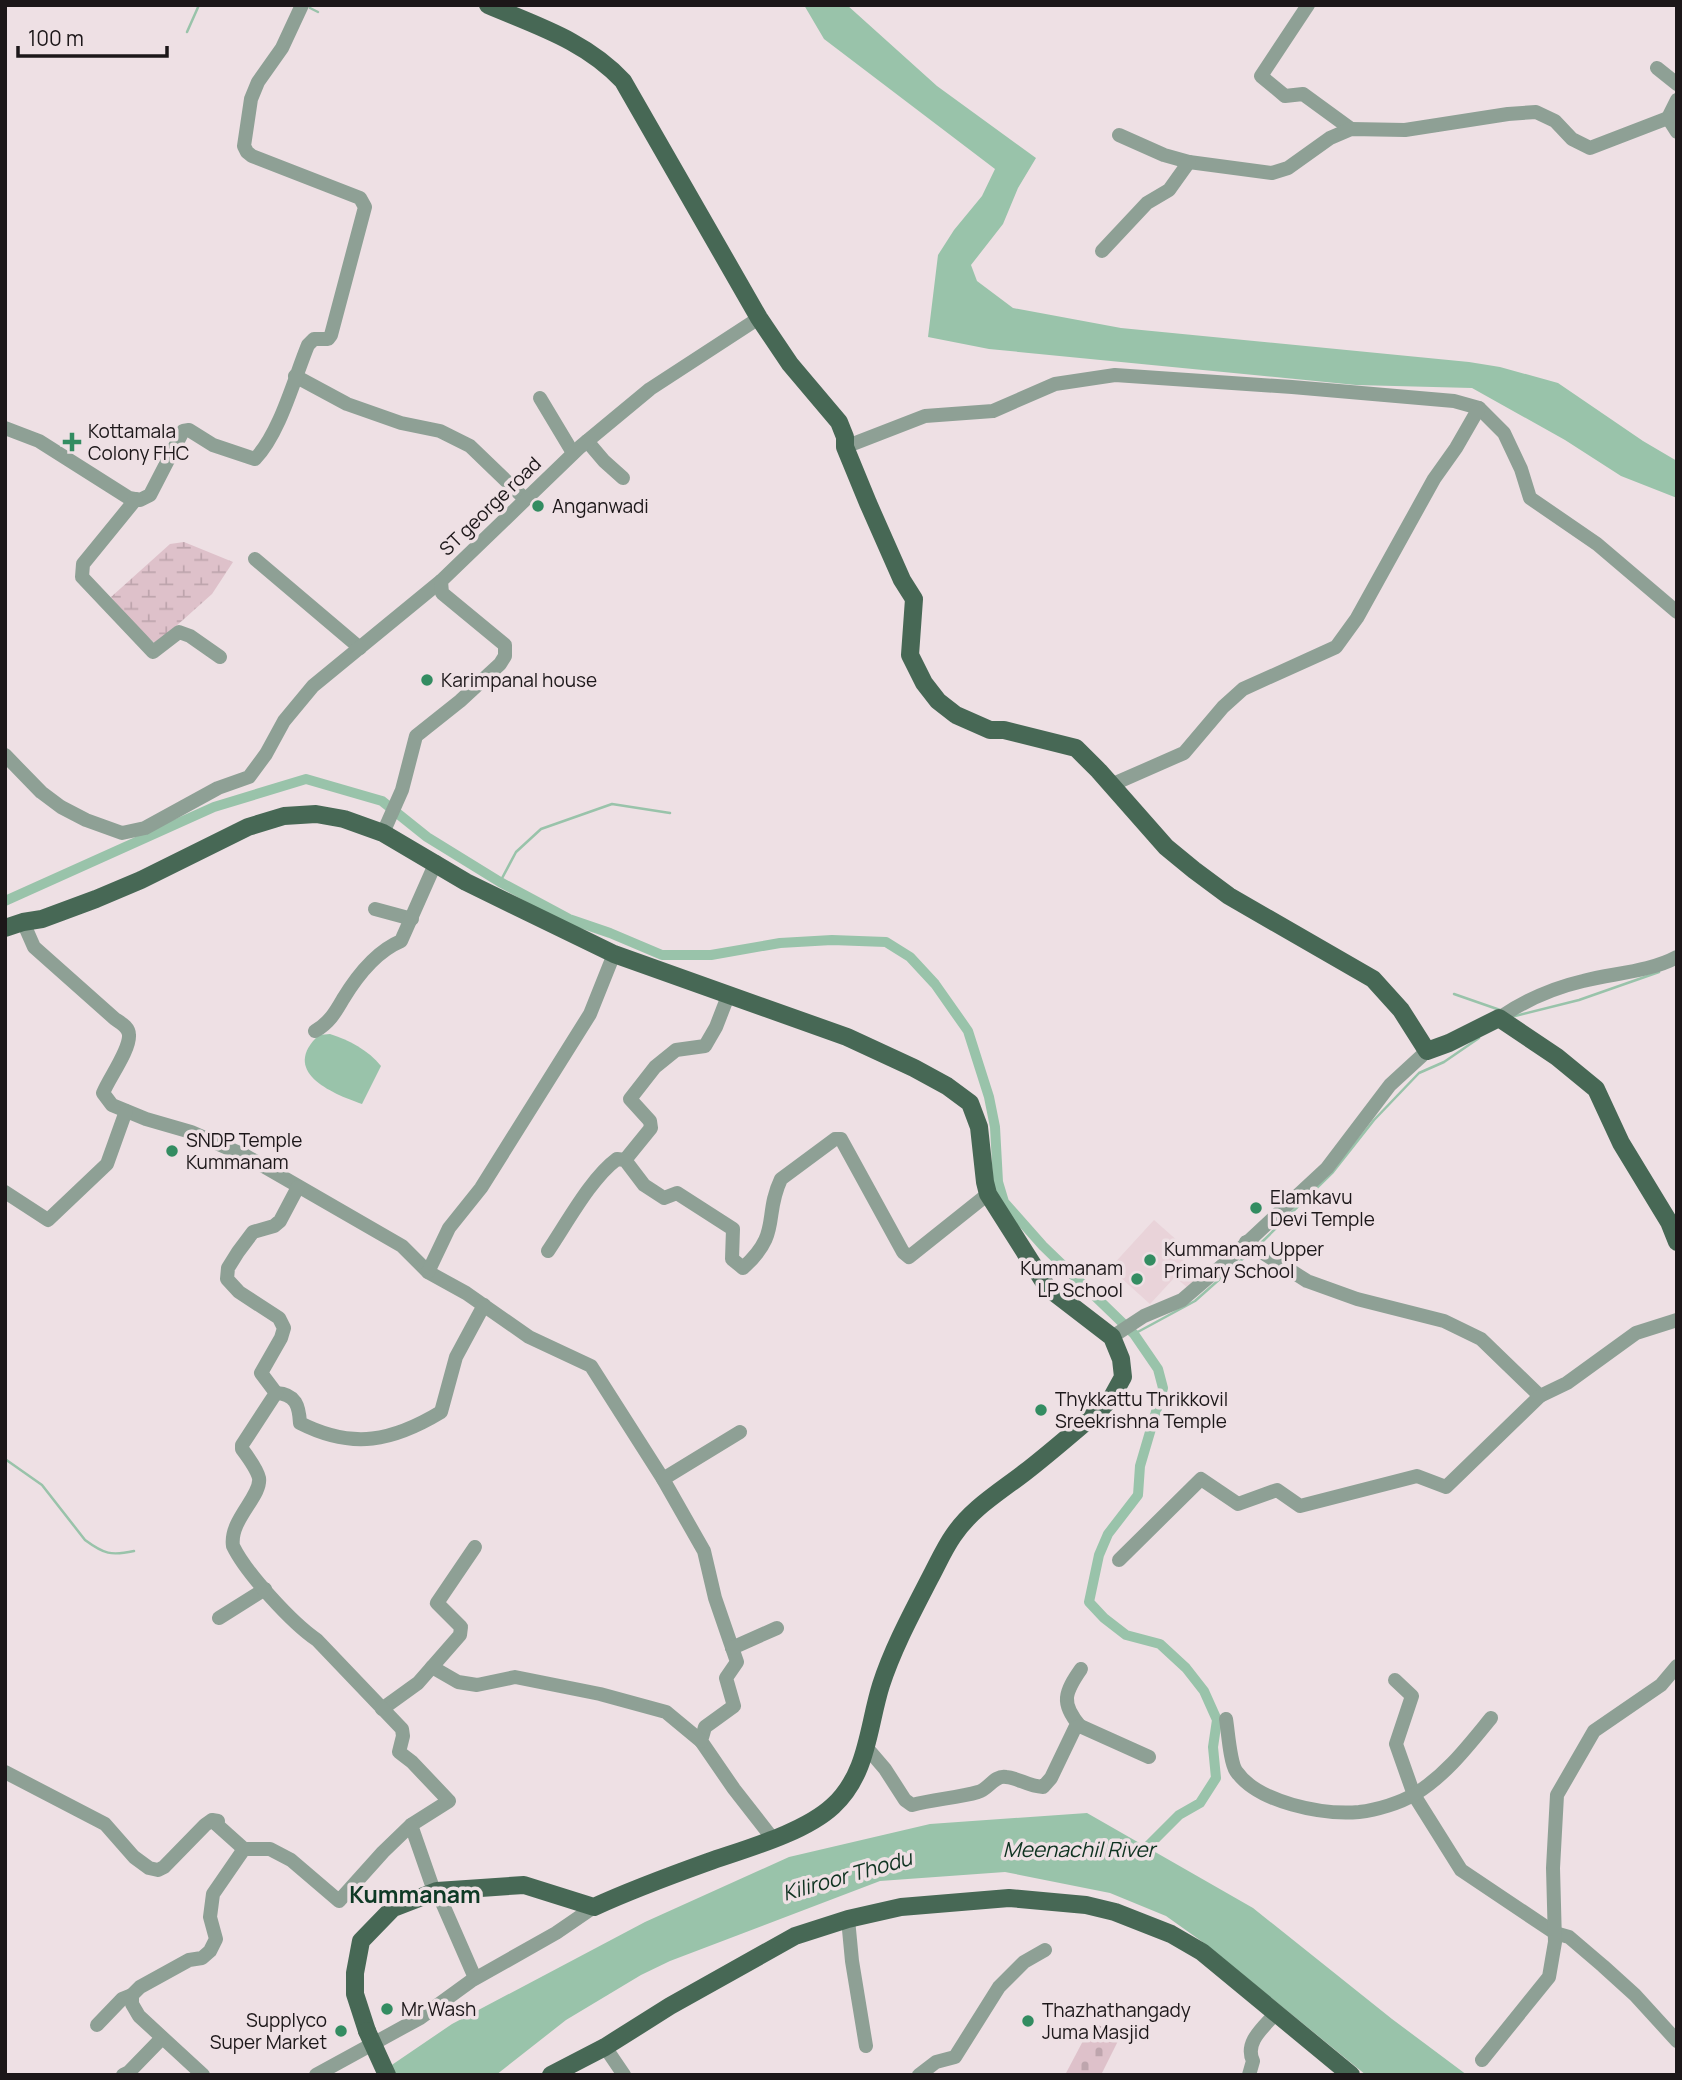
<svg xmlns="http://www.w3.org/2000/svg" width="1682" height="2080" font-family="Manrope,sans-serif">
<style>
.built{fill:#e9d3d9}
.wetland{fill:url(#wetland-marsh)}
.cemetery{fill:url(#cemetery-stones)}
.water{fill:#99c3aa}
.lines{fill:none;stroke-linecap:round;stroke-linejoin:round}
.stream{stroke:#99c3aa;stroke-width:2.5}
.canal{stroke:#99c3aa;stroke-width:10}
.minor{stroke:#8ea095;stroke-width:14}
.major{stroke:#476855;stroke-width:18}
.major-bridge{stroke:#476855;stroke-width:18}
.poi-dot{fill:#338c61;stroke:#eee0e4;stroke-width:2.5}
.labels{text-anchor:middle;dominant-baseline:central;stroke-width:7;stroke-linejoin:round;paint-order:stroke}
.poi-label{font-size:19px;fill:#1c1719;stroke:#eee0e4;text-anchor:start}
.street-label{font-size:19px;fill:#1c1719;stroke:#eee0e4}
.water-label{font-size:21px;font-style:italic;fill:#0e3220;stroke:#eee0e4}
.quarter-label{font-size:23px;font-weight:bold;fill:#0e3925;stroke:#eee0e4}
</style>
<defs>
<pattern id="wetland-marsh" width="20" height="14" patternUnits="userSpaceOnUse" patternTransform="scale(1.75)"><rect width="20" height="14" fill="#dec1ca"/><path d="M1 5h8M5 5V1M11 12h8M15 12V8" fill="none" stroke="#bea5ad"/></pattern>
<pattern id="cemetery-stones" width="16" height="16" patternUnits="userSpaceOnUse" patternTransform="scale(1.75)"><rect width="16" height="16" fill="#dec1ca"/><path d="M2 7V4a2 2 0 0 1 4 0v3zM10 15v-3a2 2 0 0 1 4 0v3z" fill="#bea5ad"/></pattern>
</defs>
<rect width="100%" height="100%" fill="#eee0e4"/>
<path class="built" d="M1154,1220L1180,1243L1175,1253L1201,1277L1189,1289L1175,1277L1150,1304L1110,1268Z"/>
<path class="wetland" d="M184,542L233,562L212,594L156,644L133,624L111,597L170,544Z"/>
<path class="cemetery" d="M1093,2022L1120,2037L1101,2075H1065Z"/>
<g class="water">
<path d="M804,5H847L937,86L1036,158L1018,188L1003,224L971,265L977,281L1013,308L1121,328L1469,362L1500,367L1558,383L1643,441L1677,461V498L1621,476L1565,440L1472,388L1356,385L989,349L928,337L938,255L954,230L982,196L995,169L824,39Z"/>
<path d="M330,1034C349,1040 368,1050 381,1066L362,1104C330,1093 280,1071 319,1035Z"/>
<path d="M1087,1813L1253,1908L1392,2019L1467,2075H1366L1204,1943L1166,1916L1110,1893L1005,1872L880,1881L670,1961L641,1975L566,2020L496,2075H377L452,2024L645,1922L789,1857L930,1824Z"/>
</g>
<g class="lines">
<g class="stream">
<path d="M310,8L318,12"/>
<path d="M187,32L199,5"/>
<path d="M500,882L516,852L541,829L612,804L670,813"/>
<path d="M1454,994L1500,1010"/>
<path d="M1515,1016L1579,1000L1659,972"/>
<path d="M1262,1242L1333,1172L1374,1120L1419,1073L1444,1062L1479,1038"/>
<path d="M1134,1334L1195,1301L1248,1254"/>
<path d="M5,1459L42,1485L85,1540C104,1554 111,1556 134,1551"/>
</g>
<path class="canal" d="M5,901L214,807L306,779L382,801L427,837L500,882L569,919L610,933L662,955H711L780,943L832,940L886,942L910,957L935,984L968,1031L989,1097L995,1127L998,1182L1004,1202L1043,1246L1134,1334L1158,1369L1163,1388L1140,1466L1138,1495L1108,1534L1099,1555L1089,1602L1104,1618L1126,1635L1160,1644L1186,1668L1204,1691L1217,1720L1213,1747L1216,1778L1200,1803L1179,1815L1137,1857"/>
<g class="minor">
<path d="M1308,5L1261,76L1285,96L1303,94L1351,129"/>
<path d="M1657,68L1677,84"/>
<path d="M1677,100L1668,118L1677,132"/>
<path d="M1119,135L1164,155L1189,162L1272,173L1288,168L1330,138L1351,129L1405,130L1508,114L1536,112L1555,121L1572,139L1590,148L1668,118"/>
<path d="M1102,251L1147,203L1169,190L1189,162"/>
<path d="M295,376L347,404L401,423L440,431L470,446L525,499"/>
<path d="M540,398L573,453"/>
<path d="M5,428L39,441L129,498L140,500L150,495L183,431L189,430L213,445L255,459C280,433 294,379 308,345L314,339H328L331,335L365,207L360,198L252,156L247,152L244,146L251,99L258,82L282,48L302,5"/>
<path d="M587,441L604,461L623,478"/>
<path d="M845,447L925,416L993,411L1055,384L1115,375L1292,387L1454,401L1479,408L1504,433L1521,469L1530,498L1597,544L1677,612"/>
<path d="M136,499L83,564L82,577L153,652L179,632L190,636L220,657"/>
<path d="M255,559L360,648"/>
<path d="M5,755L41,792L61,807L86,820L122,833L145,828L218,788L249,777L266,754L284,721L313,686L441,581"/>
<path d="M1111,785L1184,753L1223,707L1243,689L1336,647L1357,618L1434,479L1456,448L1479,408"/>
<path d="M383,833L402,790L416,736L460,701L500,664L505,656V645L442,593L441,581L580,447L650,389L759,318"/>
<path d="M375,909L412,919"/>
<path d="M23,922L34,947L115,1019C121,1023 129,1027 129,1035C130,1050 109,1078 103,1093L112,1105L146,1119L191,1132L246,1156L402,1246L428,1272L466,1293L529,1337L591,1366L663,1479L704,1551L715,1598L737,1662L726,1678L734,1706L705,1727L701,1741L734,1789L773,1839"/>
<path d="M1499,1018C1524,1001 1553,988 1583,981C1614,973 1649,972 1677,957"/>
<path d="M315,1031C329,1023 335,1013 343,999C357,976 377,951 401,941L436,862"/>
<path d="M625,1160L651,1128L650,1121L630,1099L655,1067L676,1050L705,1046L716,1027L728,996"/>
<path d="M5,1192L48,1220L107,1164L126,1111"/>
<path d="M1246,1242L1307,1281L1357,1299L1444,1321L1481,1339L1540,1396L1567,1383L1636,1333L1677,1320"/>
<path d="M548,1251C567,1223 591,1178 617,1159L625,1160L644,1185L664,1198L677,1193L733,1229L732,1259L743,1268C782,1233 763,1217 781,1179L835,1139H841L903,1252L909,1257L988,1194"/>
<path d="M428,1272L449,1228L481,1188L590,1014L614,954"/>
<path d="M1112,1337L1144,1316L1182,1300L1224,1264L1327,1168L1390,1085L1427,1051"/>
<path d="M276,1393C296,1394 299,1406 300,1423C353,1450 393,1441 441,1412L456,1357L484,1305"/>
<path d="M663,1479L740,1432"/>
<path d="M1119,1560L1201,1479L1238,1504L1277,1490L1300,1506L1417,1476L1446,1487L1540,1396"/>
<path d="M219,1618L265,1589"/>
<path d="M732,1648L777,1628"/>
<path d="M432,1667L458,1682L477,1685L515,1677L600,1694L666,1712L701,1741"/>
<path d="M1395,1680L1412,1696L1396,1744L1414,1795L1461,1870L1555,1933L1569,1937L1603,1966L1635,1995L1677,2041"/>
<path d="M382,1709L418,1683L460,1635L461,1627L437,1603L475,1547"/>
<path d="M1226,1719C1228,1731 1230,1762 1236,1771C1258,1803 1323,1815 1359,1812C1377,1810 1400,1803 1415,1794C1446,1775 1468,1746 1491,1718"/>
<path d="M1080,1726C1060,1703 1065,1692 1081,1669"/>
<path d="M867,1748L885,1769L905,1800L912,1805C934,1799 958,1798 978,1792C989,1789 994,1775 1006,1777C1019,1778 1027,1786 1043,1787L1051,1778L1075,1728L1080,1726L1149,1757"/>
<path d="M5,1772L105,1824L134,1857L149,1868L158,1870L164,1867L205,1825L212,1820L218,1821L215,1823L244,1849H270L291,1860L339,1901L383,1852L411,1825L449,1801L412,1762L399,1752L403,1736L402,1729L317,1640C292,1623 246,1573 233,1546C229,1520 262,1496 259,1478C257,1469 248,1457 242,1449V1445L276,1393L261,1373L281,1338L284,1328L279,1318L239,1292L227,1279L228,1268L238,1252L253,1232L274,1226L280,1221L298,1187"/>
<path d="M411,1825L434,1891"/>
<path d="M437,1891L475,1978"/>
<path d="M848,1919L852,1961L866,2046"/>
<path d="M97,2025L122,1999L132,1995"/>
<path d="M605,2047L624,2075"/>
<path d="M1482,2060L1549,1977L1555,1942L1553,1868L1557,1795L1594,1731L1661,1685L1677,1666"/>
<path d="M123,2075L129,2072L162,2038"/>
<path d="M203,2075L139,2016L132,2004V1995L140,1987L189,1960L202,1958L210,1951L216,1939L210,1917L213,1894L244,1849"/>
<path d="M316,2075L420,2018L471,1981L556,1933L594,1907"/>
<path d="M919,2075L936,2062L955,2057L999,1987L1024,1962L1045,1950"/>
<path d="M1249,2075L1253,2061C1244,2042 1264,2027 1276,2013"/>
</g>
<g class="major">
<path d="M488,5C537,26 586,41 623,81L759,318L790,364L839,422L845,437V447L868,503L902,580L914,599L910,655L924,683L938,701L956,715L990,730H1004L1076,748L1099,771L1166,847L1194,870L1229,896L1373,979L1401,1010L1427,1051L1449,1043L1499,1018L1557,1057L1596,1089L1621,1143L1669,1222L1677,1242"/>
<path d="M5,928L23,922L42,919L96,899L141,880L248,827L284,816L316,814L344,819L383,833L466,882L614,954L847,1037L914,1068L947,1086L970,1103L979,1127L985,1182L988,1194L1047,1287L1112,1337L1121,1359L1123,1377L1112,1397L1101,1409C1076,1430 1050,1453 1024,1473C998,1493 971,1509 953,1536C944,1549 937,1565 930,1578C912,1613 893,1648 881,1685C868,1726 868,1774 833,1806C804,1833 745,1849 708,1862C669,1876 631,1890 594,1907L524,1885L437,1891L393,1908L361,1941L355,1973V1994L367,2031"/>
<path d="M551,2075L605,2047L670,2006L795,1936L848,1919L901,1907L1009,1898L1086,1905L1115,1912L1171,1934L1202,1952L1351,2075"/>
</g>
<path class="major-bridge" d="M367,2031L387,2075"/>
</g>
<g class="poi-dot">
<path d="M68.5 431.5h7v7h7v7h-7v7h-7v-7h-7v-7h7z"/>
<circle cx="538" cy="506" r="7"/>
<circle cx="427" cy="680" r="7"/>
<circle cx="172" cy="1151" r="7"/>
<circle cx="1256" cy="1208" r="7"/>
<circle cx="1150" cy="1260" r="7"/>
<circle cx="1137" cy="1279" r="7"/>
<circle cx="1041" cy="1410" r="7"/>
<circle cx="387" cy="2009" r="7"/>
<circle cx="1028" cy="2021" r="7"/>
<circle cx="341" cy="2031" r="7"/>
</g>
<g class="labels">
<g class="poi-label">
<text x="88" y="431">Kottamala<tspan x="88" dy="22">Colony FHC</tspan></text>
<text x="552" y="506">Anganwadi</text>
<text x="441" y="680">Karimpanal house</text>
<text x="186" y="1140">SNDP Temple<tspan x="186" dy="22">Kummanam</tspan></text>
<text x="1270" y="1197">Elamkavu<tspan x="1270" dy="22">Devi Temple</tspan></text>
<text x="1164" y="1249">Kummanam Upper<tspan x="1164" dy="22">Primary School</tspan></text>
<text x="1123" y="1268" text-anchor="end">Kummanam<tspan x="1123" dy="22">LP School</tspan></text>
<text x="1055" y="1399">Thykkattu Thrikkovil<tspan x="1055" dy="22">Sreekrishna Temple</tspan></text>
<text x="401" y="2009">Mr Wash</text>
<text x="1042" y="2010">Thazhathangady<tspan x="1042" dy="22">Juma Masjid</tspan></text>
<text x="327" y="2020" text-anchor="end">Supplyco<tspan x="327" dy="22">Super Market</tspan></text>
</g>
<g class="street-label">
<text transform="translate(490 506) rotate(-44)">ST george road</text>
</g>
<g class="water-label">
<text x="1079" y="1849">Meenachil River</text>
<text transform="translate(847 1875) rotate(-16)">Kiliroor Thodu</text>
</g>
<g class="quarter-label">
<text x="415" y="1894">Kummanam</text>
</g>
</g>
<rect width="1682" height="2080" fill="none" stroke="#1c1719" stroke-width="14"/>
<path d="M18 46v10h149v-10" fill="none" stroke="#1c1719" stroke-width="3.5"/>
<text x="28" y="46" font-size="21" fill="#1c1719" stroke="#eee0e4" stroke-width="5" paint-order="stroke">100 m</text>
</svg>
